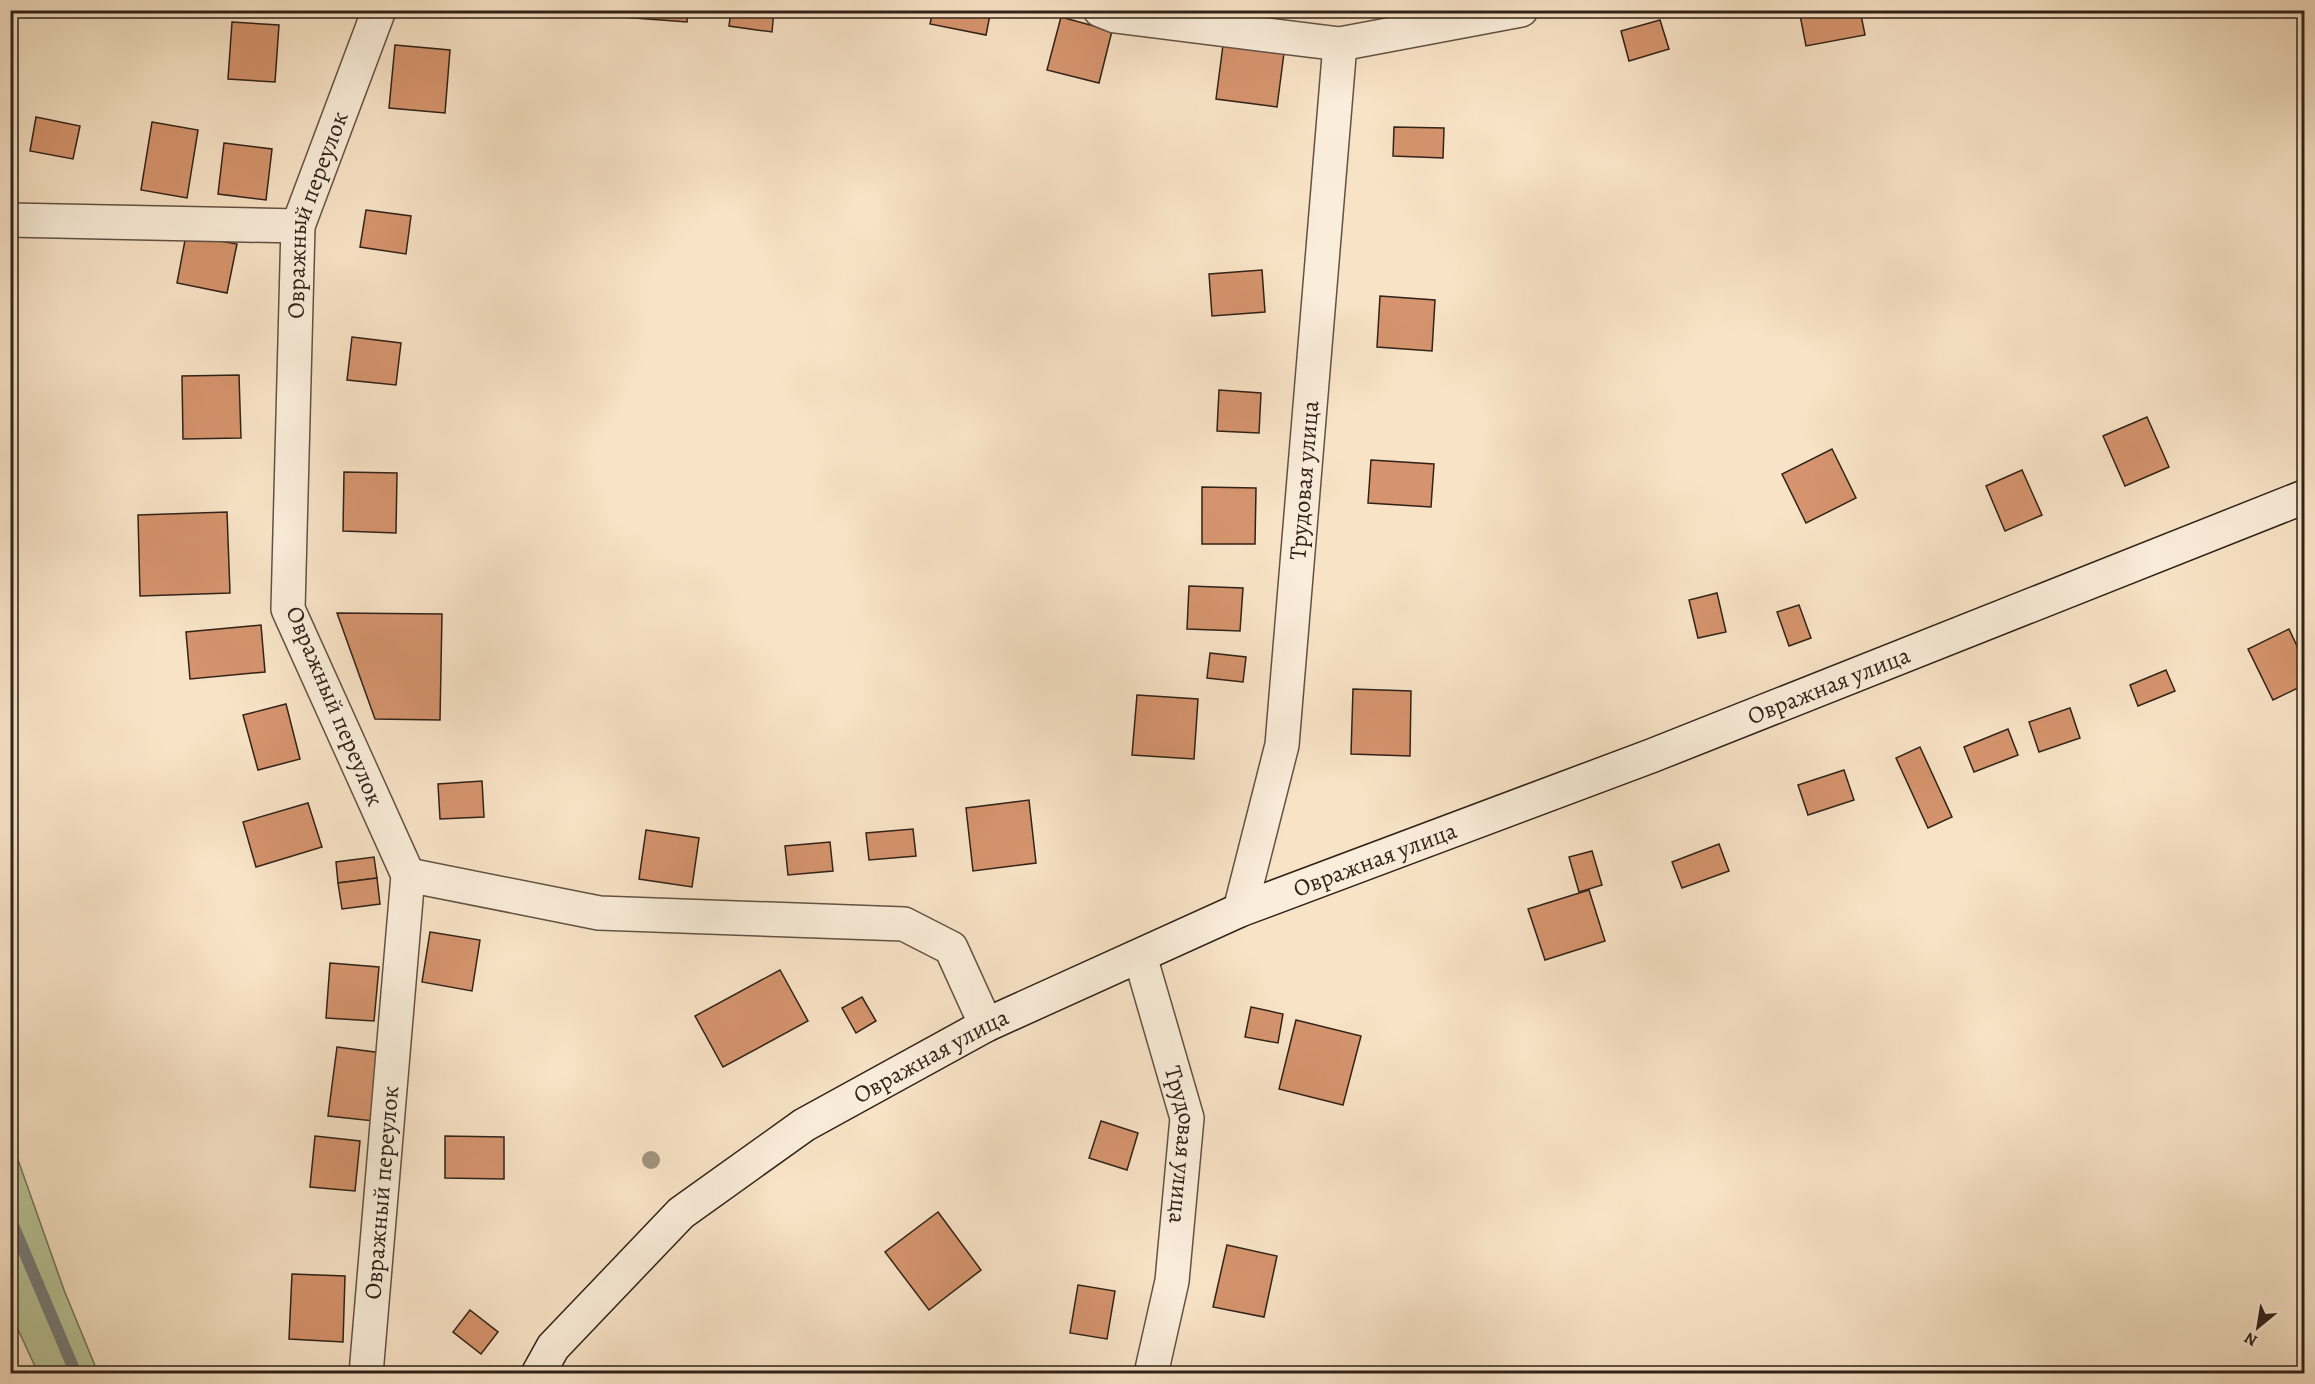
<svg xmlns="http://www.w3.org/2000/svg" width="2315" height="1384" font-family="Alegreya,serif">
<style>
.green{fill:#b8c599;stroke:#747459;stroke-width:1.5}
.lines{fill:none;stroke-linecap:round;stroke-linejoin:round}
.stream{stroke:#757e7d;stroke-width:12}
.building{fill:#d5946d;stroke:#312219;stroke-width:1.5}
.street-casing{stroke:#635244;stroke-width:36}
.secondary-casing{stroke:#312219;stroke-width:36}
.street{stroke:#faedda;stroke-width:33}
.secondary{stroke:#faedda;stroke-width:33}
.tree{fill:#a1947c}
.labels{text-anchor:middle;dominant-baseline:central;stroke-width:4.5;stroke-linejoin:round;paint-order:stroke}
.street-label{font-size:24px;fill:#312219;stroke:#faedda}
</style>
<rect width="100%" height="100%" fill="#f8e3c6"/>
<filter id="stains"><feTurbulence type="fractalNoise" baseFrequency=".00333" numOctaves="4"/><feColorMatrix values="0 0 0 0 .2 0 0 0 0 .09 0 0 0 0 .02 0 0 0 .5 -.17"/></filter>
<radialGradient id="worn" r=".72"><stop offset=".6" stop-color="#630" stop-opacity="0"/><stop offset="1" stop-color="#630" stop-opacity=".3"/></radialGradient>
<path class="green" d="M11,1140L64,1290L98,1373H38L11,1314Z"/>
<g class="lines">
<path class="stream" d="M10,1218L76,1374"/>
</g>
<g class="building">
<path d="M621,10H688L687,22L621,17Z"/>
<path d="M731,10H774L772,32L729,26Z"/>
<path d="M933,10H991L986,35L930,24Z"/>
<path d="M1799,10H1860L1865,35L1806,46Z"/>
<path d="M1061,17L1112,31L1099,83L1047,70Z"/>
<path d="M1660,20L1669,49L1629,61L1621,31Z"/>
<path d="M232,22L279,25L275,82L228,79Z"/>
<path d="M395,45L450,50L445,113L389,108Z"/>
<path d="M1223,45L1284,53L1277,107L1216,99Z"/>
<path d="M36,117L80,126L73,159L30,151Z"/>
<path d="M152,122L198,130L187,198L141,190Z"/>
<path d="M1394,127L1444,128L1443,158L1393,156Z"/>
<path d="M224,143L272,149L266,200L218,194Z"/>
<path d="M366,210L411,216L406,254L360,247Z"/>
<path d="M186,235L237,244L227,293L177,283Z"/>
<path d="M1262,270L1265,312L1212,316L1209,274Z"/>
<path d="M1380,296L1435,300L1432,351L1377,347Z"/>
<path d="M352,337L401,343L396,385L347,380Z"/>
<path d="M239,375L241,438L183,439L182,376Z"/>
<path d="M1219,390L1261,393L1259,433L1217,431Z"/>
<path d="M2147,417L2169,467L2125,486L2103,436Z"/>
<path d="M1832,449L1856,498L1806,523L1782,474Z"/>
<path d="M1371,460L1434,464L1431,507L1368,503Z"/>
<path d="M2022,470L2042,515L2005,531L1986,486Z"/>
<path d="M344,472L397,473L396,533L343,531Z"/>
<path d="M1202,487L1256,488L1255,544H1202Z"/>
<path d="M227,512L230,593L140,596L138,515Z"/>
<path d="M1189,586L1243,588L1240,631L1187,629Z"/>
<path d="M1717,593L1726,632L1698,638L1689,600Z"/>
<path d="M1799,605L1811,638L1789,646L1777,612Z"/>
<path d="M337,613L442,614L440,720L375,719Z"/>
<path d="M261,625L265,672L190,679L186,632Z"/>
<path d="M2289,629L2304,661V685L2273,700L2248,649Z"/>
<path d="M1210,653L1246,657L1243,682L1207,678Z"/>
<path d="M2166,670L2175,691L2138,706L2130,685Z"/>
<path d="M1353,689L1411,691L1410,756L1351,754Z"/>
<path d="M1137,695L1198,699L1194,759L1132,755Z"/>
<path d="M286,704L300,759L258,770L243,715Z"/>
<path d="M2070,708L2080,738L2039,752L2029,722Z"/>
<path d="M2008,729L2018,755L1974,772L1964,747Z"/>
<path d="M1920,747L1952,817L1928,828L1896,758Z"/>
<path d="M1844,770L1854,800L1808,815L1798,785Z"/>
<path d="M482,781L484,817L440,819L438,784Z"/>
<path d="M1029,800L1036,863L973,871L966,808Z"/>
<path d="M308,803L322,847L256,867L243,822Z"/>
<path d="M913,829L916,856L869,860L866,833Z"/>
<path d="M646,830L699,838L692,887L639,879Z"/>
<path d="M830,842L833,871L788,875L785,846Z"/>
<path d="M1719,844L1729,871L1682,888L1672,862Z"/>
<path d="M1592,851L1602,885L1579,892L1569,857Z"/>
<path d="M374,857L377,878L338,883L336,862Z"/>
<path d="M377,878L380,904L342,909L338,883Z"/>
<path d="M1589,890L1605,941L1545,960L1528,909Z"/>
<path d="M430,932L480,940L472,991L422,982Z"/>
<path d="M330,963L379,967L374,1021L326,1018Z"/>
<path d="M780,970L808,1021L723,1067L695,1016Z"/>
<path d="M862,997L876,1021L856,1033L842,1008Z"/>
<path d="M1251,1007L1283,1014L1278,1043L1245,1037Z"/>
<path d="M1296,1020L1361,1036L1343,1105L1279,1089Z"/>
<path d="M337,1047L382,1053L374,1121L328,1116Z"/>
<path d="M1101,1121L1138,1133L1127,1170L1089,1158Z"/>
<path d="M315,1136L360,1141L355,1191L310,1187Z"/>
<path d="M445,1136L504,1137V1179L445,1178Z"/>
<path d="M938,1212L981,1270L929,1310L885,1252Z"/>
<path d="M1227,1245L1277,1256L1264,1317L1213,1307Z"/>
<path d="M292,1274L345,1276L343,1342L289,1339Z"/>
<path d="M1078,1285L1115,1291L1107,1339L1070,1333Z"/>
<path d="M470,1310L498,1332L481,1354L453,1332Z"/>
</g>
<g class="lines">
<defs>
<g id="street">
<path d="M1100,10L1115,16L1340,44L1521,10"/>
<path d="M10,220L298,226"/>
<path d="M408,875L599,913L904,924L951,948L986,1025"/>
<path id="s1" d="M1240,910L1282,745L1340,44"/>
<path id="s2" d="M1140,956L1187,1118L1172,1281L1151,1374"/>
<path id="s3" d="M366,1374L408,875L288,609L298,226L379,10"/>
</g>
<g id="secondary">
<path id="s4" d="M538,1374L553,1347L681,1213L804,1125L986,1025L1240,910L1651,756L2304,497"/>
</g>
</defs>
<use href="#street" class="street-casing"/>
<use href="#secondary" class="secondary-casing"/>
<use href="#street" class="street"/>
<use href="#secondary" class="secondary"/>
</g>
<circle class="tree" cx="651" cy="1160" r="9"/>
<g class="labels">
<g class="street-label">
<text stroke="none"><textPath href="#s3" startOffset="1190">Овражный переулок</textPath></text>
<text stroke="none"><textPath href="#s1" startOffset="436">Трудовая улица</textPath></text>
<text stroke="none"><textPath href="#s4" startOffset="1484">Овражная улица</textPath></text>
<text transform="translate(335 706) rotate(67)">Овражный переулок</text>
<text stroke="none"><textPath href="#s4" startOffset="998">Овражная улица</textPath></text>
<text stroke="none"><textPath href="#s4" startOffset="512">Овражная улица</textPath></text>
<text stroke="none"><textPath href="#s2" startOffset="195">Трудовая улица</textPath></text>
<text stroke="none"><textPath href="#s3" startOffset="182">Овражный переулок</textPath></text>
</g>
</g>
<rect width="2315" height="1384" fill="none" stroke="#f8e3c6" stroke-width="36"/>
<rect x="12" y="12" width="2291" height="1360" fill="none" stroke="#312219" stroke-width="3"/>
<rect x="18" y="18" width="2279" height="1348" fill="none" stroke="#312219" stroke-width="1.5"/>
<g transform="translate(2258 1327) rotate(210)" stroke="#faedda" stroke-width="4.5" paint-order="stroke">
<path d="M0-4.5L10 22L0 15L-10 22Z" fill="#312219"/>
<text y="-9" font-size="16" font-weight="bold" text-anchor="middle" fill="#312219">N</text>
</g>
<rect width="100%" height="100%" filter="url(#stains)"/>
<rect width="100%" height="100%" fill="url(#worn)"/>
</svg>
